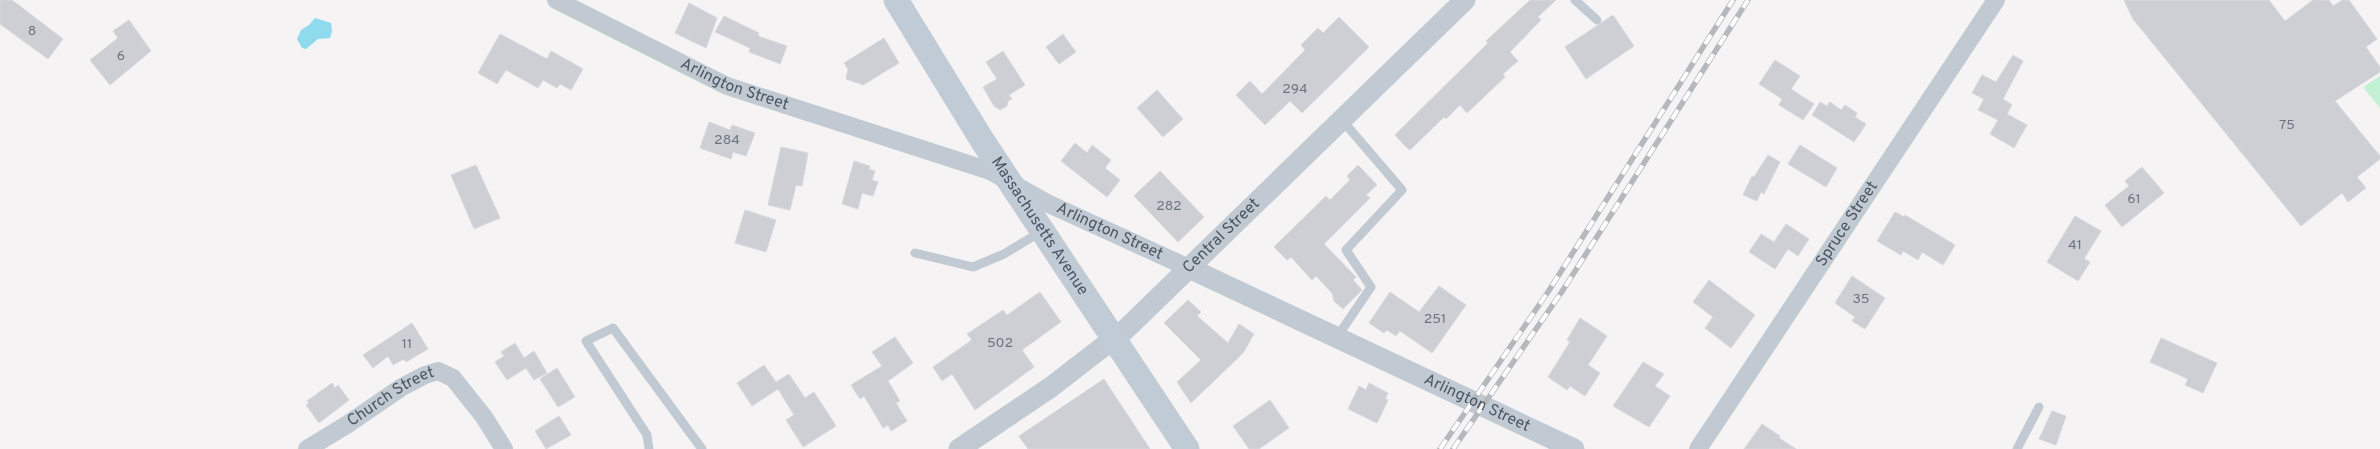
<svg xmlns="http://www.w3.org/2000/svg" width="2380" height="449" font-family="Overpass,sans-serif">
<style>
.green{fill:#c3f1d5}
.water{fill:#90daee}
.building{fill:#cdcfd5;stroke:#d7d9de}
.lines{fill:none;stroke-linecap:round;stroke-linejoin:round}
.service{stroke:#c1cad2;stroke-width:9}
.minor{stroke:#c1cad2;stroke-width:18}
.tertiary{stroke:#c1cad2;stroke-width:21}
.secondary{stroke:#c1cbd6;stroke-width:25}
.rail-casing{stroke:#b5b8bd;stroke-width:5.5}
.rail{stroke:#fff;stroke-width:4;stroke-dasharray:11;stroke-linecap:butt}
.labels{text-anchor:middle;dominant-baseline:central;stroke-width:5;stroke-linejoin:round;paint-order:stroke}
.number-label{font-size:14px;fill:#6b747e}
.street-label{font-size:16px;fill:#4a5661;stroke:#fff}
</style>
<rect width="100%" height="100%" fill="#f5f3f3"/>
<path class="green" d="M2380,76V108L2363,87Z"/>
<path class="water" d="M315,18L331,23L332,31L330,38L318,39L306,49L302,48L297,39L301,30L309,25Z"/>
<g class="building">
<path d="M0,0H12L63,39L48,59L0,24Z"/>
<path d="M1530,0H1556L1538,17L1541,20L1510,52L1518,61L1503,74L1505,77L1467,113L1460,105L1446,119L1444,117L1410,150L1405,146L1395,135L1488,43L1486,41Z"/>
<path d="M2124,0H2269L2285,21L2313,0H2329L2333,6L2342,0H2349L2377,39L2366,47L2380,67V72L2335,101L2380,156V159L2357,177L2366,188L2348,202L2342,193L2301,226L2133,19Z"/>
<path d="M689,3L717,18L706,48L675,33Z"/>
<path d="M1613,15L1634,46L1586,79L1565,47Z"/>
<path d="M724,16L759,33L758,36L787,46L780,64L749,52L750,48L715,32Z"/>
<path d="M1339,17L1369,47L1302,113L1290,101L1265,125L1236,95L1250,81L1262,94L1305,50L1301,45L1318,28L1323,33Z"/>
<path d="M129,20L151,51L110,85L90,60L118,38L113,31Z"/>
<path d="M500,34L547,59L551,51L583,69L571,90L560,84L557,88L543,80L538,88L506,70L497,84L478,73Z"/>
<path d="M1063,34L1076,52L1059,64L1046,47Z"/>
<path d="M884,38L899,63L863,85L846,79L848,69L844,63Z"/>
<path d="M1003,51L1025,85L1009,95L1012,99L1008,101L1007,106L1000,110L994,106L983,87L997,79L986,62Z"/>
<path d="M2013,55L2023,61L2003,99L2012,105L2007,114L2027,125L2014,148L1990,134L1998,120L1978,110L1984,99L1972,93L1982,75L1996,82Z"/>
<path d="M1775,60L1800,76L1791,89L1814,104L1803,120L1779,105L1782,99L1759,84Z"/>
<path d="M1157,90L1183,119L1163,137L1137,108Z"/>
<path d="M1820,102L1827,106L1830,102L1841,110L1845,105L1857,113L1855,117L1866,124L1854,142L1812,115Z"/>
<path d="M709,122L730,130L732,125L755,133L746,156L733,152L731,159L700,148Z"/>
<path d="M1075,143L1087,153L1092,145L1111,160L1105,168L1120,180L1107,197L1061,161Z"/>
<path d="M1800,145L1837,168L1826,187L1788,164Z"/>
<path d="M781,147L808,153L802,186L796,185L790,210L768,205Z"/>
<path d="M1768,155L1780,162L1764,194L1761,192L1757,201L1743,195L1752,176L1754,177Z"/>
<path d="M854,161L870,166L869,169L875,171L872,180L878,182L873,196L862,193L858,209L842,204Z"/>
<path d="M476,165L500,218L474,229L451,175Z"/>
<path d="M1358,165L1377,185L1366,195L1370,198L1324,244L1356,277L1353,280L1362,290L1343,309L1334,301L1332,293L1316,276L1312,280L1291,257L1287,260L1274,247L1326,196L1330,200L1350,180L1347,176Z"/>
<path d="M2142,167L2164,193L2122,227L2105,205L2129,186L2125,181Z"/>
<path d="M1160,171L1204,217L1178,242L1134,196Z"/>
<path d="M745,210L776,220L766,252L735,243Z"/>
<path d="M1895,212L1904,217L1905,215L1955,245L1943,265L1922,252L1918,260L1903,251L1901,255L1877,241Z"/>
<path d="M2075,216L2101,231L2084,259L2090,262L2078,281L2047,262Z"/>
<path d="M1786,224L1809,239L1798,256L1788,249L1775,269L1749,252L1761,234L1774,242Z"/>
<path d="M1852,276L1885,298L1865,329L1852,321L1855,317L1835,303Z"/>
<path d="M1709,280L1755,315L1731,348L1705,328L1713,317L1693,302Z"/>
<path d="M1439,286L1466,305L1432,353L1400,331L1396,336L1387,330L1384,333L1369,323L1390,292L1419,312Z"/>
<path d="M1040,292L1061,322L1022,350L1034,367L975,410L952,374L942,381L933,367L972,340L967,334L1003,310L1007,315Z"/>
<path d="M1188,300L1201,312L1197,316L1228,343L1239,324L1254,334L1243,353L1191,403L1177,382L1201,360L1164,323Z"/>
<path d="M1580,318L1607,336L1588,365L1600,373L1585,396L1570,386L1567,390L1548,377L1570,342L1567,340Z"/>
<path d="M412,323L428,349L406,362L404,359L393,365L388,356L373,368L363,355Z"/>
<path d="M895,337L913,363L888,381L900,401L896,403L907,421L891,431L888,425L883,428L864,396L860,399L851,385L882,366L872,352Z"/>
<path d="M2161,338L2217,363L2203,393L2185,385L2188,379L2150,362Z"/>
<path d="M515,343L524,358L534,351L547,373L534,380L526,368L507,380L495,362L504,356L501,352Z"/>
<path d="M1643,362L1664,374L1655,386L1670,396L1649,427L1613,406Z"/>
<path d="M764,365L776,382L789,374L805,398L814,392L836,426L803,447L786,420L794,415L778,389L752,406L737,383Z"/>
<path d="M557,368L575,397L558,407L540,379Z"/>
<path d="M1104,379L1150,449H1028L1019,436Z"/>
<path d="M332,383L335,388L338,385L349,400L319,423L306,405L309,403L307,401Z"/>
<path d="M1369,383L1388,393L1385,399L1388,400L1377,423L1348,409L1359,386L1366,390Z"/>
<path d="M1270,400L1289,428L1259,449H1249L1233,426Z"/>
<path d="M2052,411L2066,416L2056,445L2039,439Z"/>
<path d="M559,416L571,435L546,449L535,431Z"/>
<path d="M1762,424L1780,436L1779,438L1796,449H1744Z"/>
</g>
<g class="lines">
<g class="service">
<path d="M1575,0L1597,20"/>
<path d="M915,253L973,267L1004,254L1042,231"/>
<path d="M1337,337L1371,287L1346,250L1402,190L1342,120"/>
<path d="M649,449L647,435L586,341L613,328L702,449"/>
<path d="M2017,449L2039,407"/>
</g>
<g class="minor">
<path id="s1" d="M556,0L727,86L990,171L1049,204L1189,268"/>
<path id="s2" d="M307,449L348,424L402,387L425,375L438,371L453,378L484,417L504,449"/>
<path id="s3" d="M1698,449L1996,0"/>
</g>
<g class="tertiary">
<path id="s4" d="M1189,268L1574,449"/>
<path id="s5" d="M959,449L1051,387L1126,329L1465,0"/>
</g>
<path class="secondary" id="s6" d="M896,0L982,140L1187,449"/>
<defs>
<g id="rail">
<path d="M1440,449L1548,292L1733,0"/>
<path d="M1453,449L1563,290L1748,0"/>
</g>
</defs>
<use href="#rail" class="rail-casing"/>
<use href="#rail" class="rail"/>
</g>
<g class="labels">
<g class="number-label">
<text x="32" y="31">8</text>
<text x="121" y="56">6</text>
<text x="1295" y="89">294</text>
<text x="2287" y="125">75</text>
<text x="727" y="140">284</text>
<text x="2134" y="199">61</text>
<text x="1169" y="206">282</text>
<text x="2075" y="245">41</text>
<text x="1861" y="299">35</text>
<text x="1435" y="319">251</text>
<text x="1000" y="343">502</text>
<text x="407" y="344">11</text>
</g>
<g class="street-label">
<text stroke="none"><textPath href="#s1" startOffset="198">Arlington Street</textPath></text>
<text stroke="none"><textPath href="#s3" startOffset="270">Spruce Street</textPath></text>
<text stroke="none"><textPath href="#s6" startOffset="268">Massachusetts Avenue</textPath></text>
<text stroke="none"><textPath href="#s1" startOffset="602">Arlington Street</textPath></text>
<text stroke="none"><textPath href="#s5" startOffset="339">Central Street</textPath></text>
<text stroke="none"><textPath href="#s2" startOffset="99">Church Street</textPath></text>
<text stroke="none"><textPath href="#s4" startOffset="318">Arlington Street</textPath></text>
</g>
</g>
</svg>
